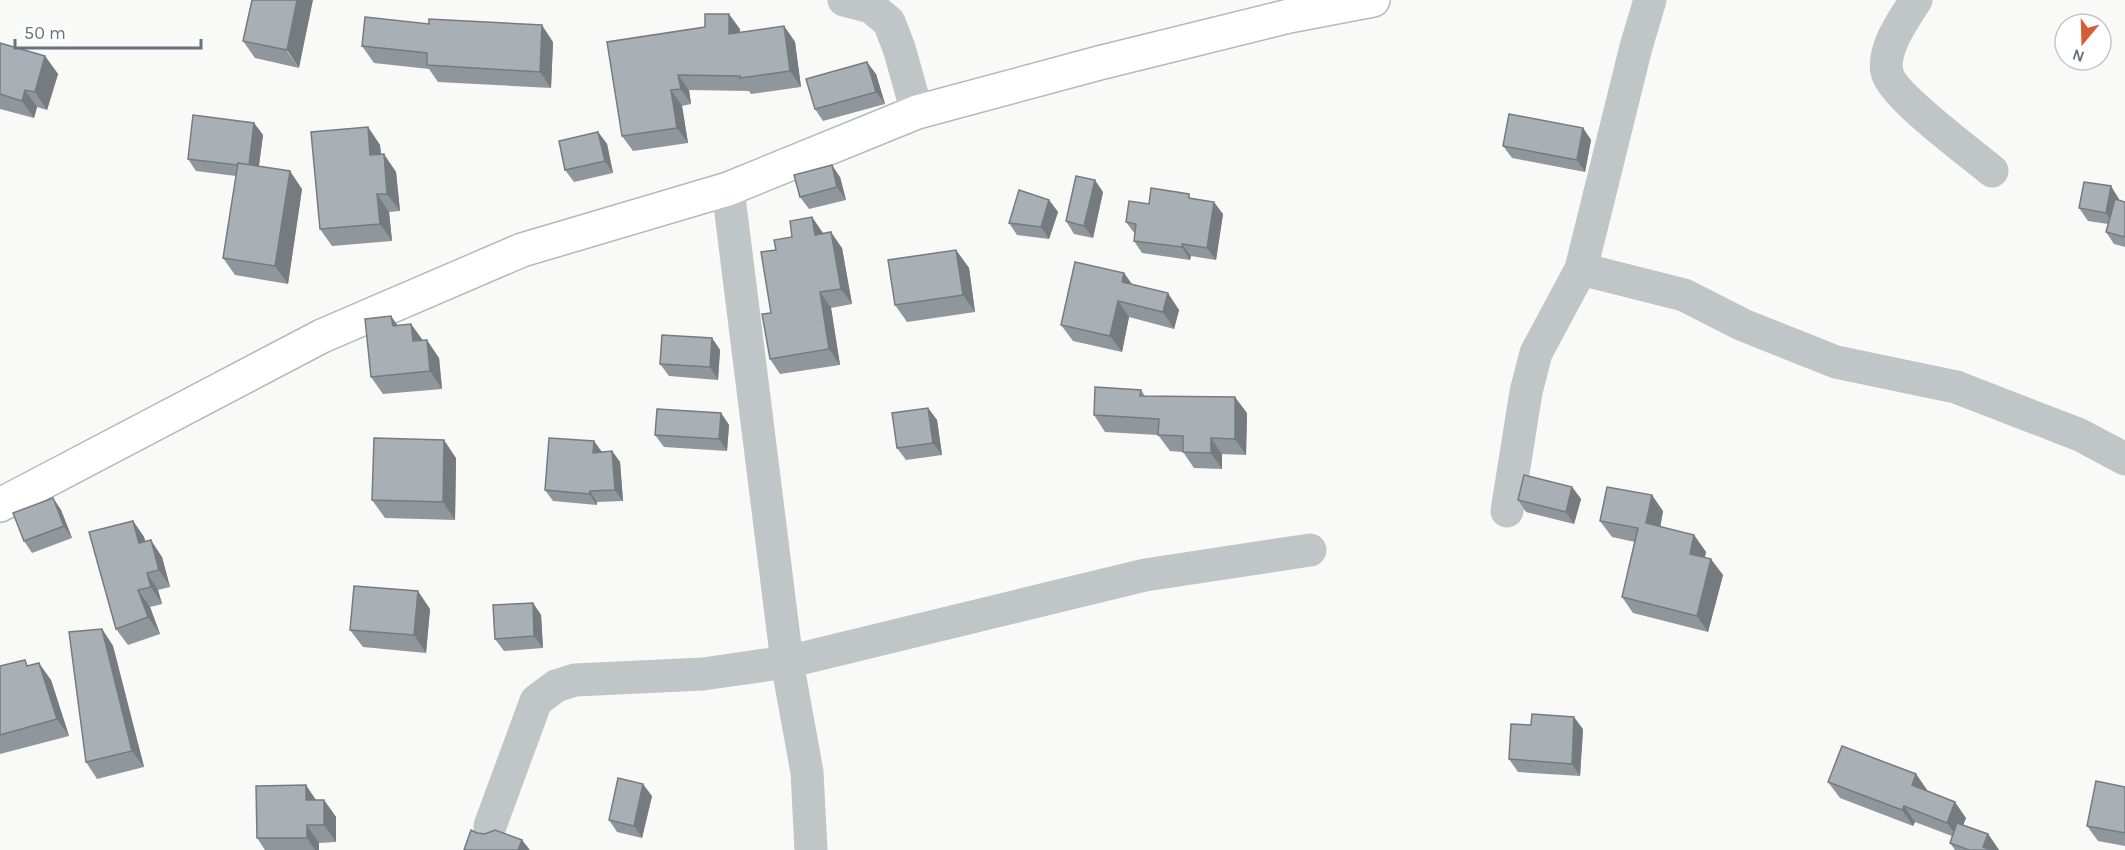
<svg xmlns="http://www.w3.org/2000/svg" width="2125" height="850" font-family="Karla,sans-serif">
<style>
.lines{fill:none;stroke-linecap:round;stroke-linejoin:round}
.major-casing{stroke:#b4b9bc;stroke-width:36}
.minor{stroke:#c0c5c8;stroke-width:33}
.major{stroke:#fff;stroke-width:33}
.wall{fill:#90979c}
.shaded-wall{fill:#767b7f}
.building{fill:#a8b0b5;stroke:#767b7f;stroke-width:1.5}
</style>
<rect width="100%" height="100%" fill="#f9f9f7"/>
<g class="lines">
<defs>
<path id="major" d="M0,505L322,336L522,250L728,189L917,112L1099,63L1289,16L1373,0"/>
</defs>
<use href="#major" class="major-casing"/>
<g class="minor">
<path d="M844,0L871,7L889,22L899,48L917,112"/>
<path d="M1916,0C1904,19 1882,49 1887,72C1891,95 1971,153 1992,171"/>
<path d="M728,189L787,662L807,772L811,850"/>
<path d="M1581,269L1684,295L1743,325L1836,362L1956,387L2080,435L2125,459"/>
<path d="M1507,511L1526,392L1536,353L1581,269L1636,47L1650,0"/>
<path d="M490,826L536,701L556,686L575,680L703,674L787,662L1145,575L1310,550"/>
</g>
<use href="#major" class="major"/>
</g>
<g class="wall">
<path d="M252,0L299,68L255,58L243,41Z"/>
<path d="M784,26L795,42L801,87L751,94L749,91L689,90L691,104L682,106L688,143L633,151L622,136L607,42L740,29V32Z"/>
<path d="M553,42L551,88L438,82L429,69L374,63L362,46Z"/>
<path d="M0,43L45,56L58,74L47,110L37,107L34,118L0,109Z"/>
<path d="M876,74L885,104L823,121L815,109Z"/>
<path d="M254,123L263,135L259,166L302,189L288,284L235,275L223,258L236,176L196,171L188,159Z"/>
<path d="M368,127L380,145L381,154L396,172L400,211L389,212L392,241L332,246L320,229Z"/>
<path d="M1583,128L1591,140L1585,172L1512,158L1503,146Z"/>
<path d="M598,132L607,144L613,173L574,182L565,170Z"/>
<path d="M840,177L846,200L809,209L800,197Z"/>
<path d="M1103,192L1093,238L1074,234L1066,221Z"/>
<path d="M1193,199L1223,214L1216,260L1191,256L1190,260L1142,253L1134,241L1135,234L1126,222L1149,204Z"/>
<path d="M2119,199V200L2125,202V247L2114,244L2106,232L2108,224L2088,221L2079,208Z"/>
<path d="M1049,200L1058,212L1049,239L1017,235L1009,223Z"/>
<path d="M812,217L823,234L842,248L852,304L831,308L840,365L780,374L770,359L771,313L776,250L792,237Z"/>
<path d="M956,250L969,268L975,312L907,322L895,305Z"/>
<path d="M1124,273L1132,284L1179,310L1174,329L1129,317L1122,352L1073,341L1061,325Z"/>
<path d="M411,324L423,341L439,358L442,389L383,394L371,377L398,325Z"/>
<path d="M712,338L720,350L718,380L669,376L660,364Z"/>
<path d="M1141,390L1145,396L1247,413L1246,455L1222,454V469L1194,468L1183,452L1170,451L1158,435L1105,432L1094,415Z"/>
<path d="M928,408L937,420L942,455L906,460L897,448Z"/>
<path d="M721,413L729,425L727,451L664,447L655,435Z"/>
<path d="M594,441L601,452L612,451L620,462L623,501L597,502V505L553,501L545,490Z"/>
<path d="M456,458L455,520L385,518L372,500Z"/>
<path d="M1572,487L1581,499L1574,524L1526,512L1518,500Z"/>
<path d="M53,498L61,510L72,538L32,553L24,541Z"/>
<path d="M1663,511L1660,527L1694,535L1706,552L1705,557L1723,575L1708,632L1633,613L1622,597L1635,542L1612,537L1600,521Z"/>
<path d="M133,521L144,537L145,541L162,557L170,587L158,590L162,604L150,607L160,634L128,645L116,629Z"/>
<path d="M533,603L541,615L543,648L504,651L495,639Z"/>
<path d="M430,609L426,653L363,647L350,630Z"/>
<path d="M102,629L113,646L144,767L97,779L86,762Z"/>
<path d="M0,666H29L51,680L69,736L0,754Z"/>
<path d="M1583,729L1580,776L1518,772L1509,759Z"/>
<path d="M1916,774L1927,790V791L1966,818L1963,825L1988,834L1999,850H1955L1950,843L1952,836L1915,822L1913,826L1840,798L1828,782Z"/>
<path d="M2125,787V846L2098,841L2087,826Z"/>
<path d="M652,796L642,838L617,832L609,820Z"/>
<path d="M316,800H324L336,817V842L319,843V850H265L257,838Z"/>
</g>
<g class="shaded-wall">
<path d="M297,0H313L299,68L287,50Z"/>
<path d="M729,14L740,29L739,49L729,34Z"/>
<path d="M542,25L553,42L551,88L540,72Z"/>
<path d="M784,26L795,42L801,87L790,71Z"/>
<path d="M45,56L58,74L47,110L35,92Z"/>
<path d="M867,62L876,74L885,104L876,92Z"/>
<path d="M678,75L689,90L691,104L681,89Z"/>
<path d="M25,90L37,107L34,118L22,101Z"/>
<path d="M671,90L682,106L688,143L677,128Z"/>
<path d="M254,123L263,135L257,179L249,167Z"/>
<path d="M368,127L380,145L383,173L370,155Z"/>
<path d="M1583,128L1591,140L1585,172L1577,160Z"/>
<path d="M598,132L607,144L613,173L605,161Z"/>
<path d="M384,154L396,172L400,211L387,194Z"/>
<path d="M832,165L840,177L846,200L837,187Z"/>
<path d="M290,171L302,189L288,284L275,266Z"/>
<path d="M1095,180L1103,192L1093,238L1084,226Z"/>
<path d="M2111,186L2119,199L2114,225L2106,213Z"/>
<path d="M377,194L389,212L392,241L380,224Z"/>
<path d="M1049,200L1058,212L1049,239L1041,227Z"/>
<path d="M1214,202L1223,214L1216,260L1207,248Z"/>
<path d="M812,217L823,233L826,250L815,235Z"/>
<path d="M831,232L842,248L852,304L841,289Z"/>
<path d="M1182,244L1191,256L1190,260L1182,247Z"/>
<path d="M956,250L969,268L975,312L963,295Z"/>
<path d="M1124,273L1135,289L1122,282Z"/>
<path d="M820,292L831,308L840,365L829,349Z"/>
<path d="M1168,293L1179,310L1174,329L1163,312Z"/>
<path d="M1118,301L1129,317L1122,352L1110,336Z"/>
<path d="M391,316L404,334L393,326Z"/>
<path d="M411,324L424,342L413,341Z"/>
<path d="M712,338L720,350L718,380L710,367Z"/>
<path d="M427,340L439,358L442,389L430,371Z"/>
<path d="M1235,397L1247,413L1246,455L1235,439Z"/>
<path d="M928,408L937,420L942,455L933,443Z"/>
<path d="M721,413L729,425L727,451L719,439Z"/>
<path d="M1211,438L1222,454V469L1211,453Z"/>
<path d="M444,440L456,458L455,520L443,502Z"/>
<path d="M594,441L602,452L593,453Z"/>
<path d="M612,451L620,462L623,501L615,490Z"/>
<path d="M1572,487L1581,499L1574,524L1566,512Z"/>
<path d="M590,491L597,502V505L589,494Z"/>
<path d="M1652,495L1663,511L1658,540L1646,523Z"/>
<path d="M53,498L61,510L72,538L64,526Z"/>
<path d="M133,521L144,537L150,559L139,543Z"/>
<path d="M1694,535L1706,552L1701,570L1690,554Z"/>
<path d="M151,540L162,557L170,587L159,570Z"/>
<path d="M1711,559L1723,575L1708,632L1697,616Z"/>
<path d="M147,573L158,590L162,604L151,587Z"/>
<path d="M138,590L150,607L160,634L148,617Z"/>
<path d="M418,591L430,609L426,653L414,635Z"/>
<path d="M533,603L541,615L543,648L534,636Z"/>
<path d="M102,629L113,646L144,767L132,751Z"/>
<path d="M39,663L51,680L69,736L57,719Z"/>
<path d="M1574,717L1583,729L1580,776L1572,764Z"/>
<path d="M1916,774L1927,790L1923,801L1912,785Z"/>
<path d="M643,784L652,796L642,838L634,826Z"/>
<path d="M306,785L318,803L306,800Z"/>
<path d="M324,800L336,817V842L324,825Z"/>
<path d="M1955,802L1966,818L1958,838L1947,823Z"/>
<path d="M1904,806L1915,822L1913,826L1902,810Z"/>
<path d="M307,825L319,843V850H315L307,838Z"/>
<path d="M1988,834L1999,850H1985L1983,847Z"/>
<path d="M522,840L530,850H518Z"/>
</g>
<g class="building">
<path d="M252,0H297L287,50L243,41Z"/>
<path d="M705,14H729V34L784,26L790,71L740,78V76L678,75L681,89L671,90L677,128L622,136L607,42L705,27Z"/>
<path d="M365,17L429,24V19L542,25L540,72L427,65V53L362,46Z"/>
<path d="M0,43L45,56L35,92L25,90L22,101L0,94Z"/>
<path d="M867,62L876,92L815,109L806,79Z"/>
<path d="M1509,114L1583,128L1577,160L1503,146Z"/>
<path d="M193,115L254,123L249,165L238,163L237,165L188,159Z"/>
<path d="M368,127L370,155L384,154L387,194H377L380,224L320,229L311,132Z"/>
<path d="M598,132L605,161L565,170L559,141Z"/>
<path d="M238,163L290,171L275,266L223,258Z"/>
<path d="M832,165L837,187L800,197L794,175Z"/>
<path d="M1076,176L1095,180L1084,226L1066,221Z"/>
<path d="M2084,182L2111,186L2106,213L2079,208Z"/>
<path d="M1151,188L1189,194V198L1214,202L1207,248L1182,244V247L1134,241L1136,224L1126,222L1129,201L1149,204Z"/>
<path d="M1019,190L1049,200L1041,227L1009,223Z"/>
<path d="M2115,199L2125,202V237L2106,232Z"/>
<path d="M812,217L815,235L831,232L841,289L820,292L829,349L770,359L762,314L771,313L761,252L776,250L774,240L792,237L790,221Z"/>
<path d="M956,250L963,295L895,305L888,260Z"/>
<path d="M1075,262L1124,273L1122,282L1168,293L1163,312L1118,301L1110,336L1061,325Z"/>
<path d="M391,316L393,326L411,324L413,341L427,340L430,371L371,377L365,319Z"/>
<path d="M662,335L712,338L710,367L660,364Z"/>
<path d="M1095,387L1141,390L1140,396L1235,397V439L1211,438V453L1183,452V436L1158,435L1159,419L1094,415Z"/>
<path d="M928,408L933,443L897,448L892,413Z"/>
<path d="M657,409L721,413L719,439L655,435Z"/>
<path d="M374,438L444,440L443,502L372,500Z"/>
<path d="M549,438L594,441L593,453L612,451L615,490L590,491L589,494L545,490Z"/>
<path d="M1524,475L1572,487L1566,512L1518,500Z"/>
<path d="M1607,487L1652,495L1646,523L1694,535L1690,554L1711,559L1697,616L1622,597L1638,528L1600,521Z"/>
<path d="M53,498L64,526L24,541L13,513Z"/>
<path d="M133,521L139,543L151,540L159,570L147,573L151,587L138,590L148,617L116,629L89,532Z"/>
<path d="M354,586L418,591L414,635L350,630Z"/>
<path d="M533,603L534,636L495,639L493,605Z"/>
<path d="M102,629L132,751L86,762L69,632Z"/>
<path d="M25,660L27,666L39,663L57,719L0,735V666Z"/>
<path d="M1532,714L1574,717L1572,764L1509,759L1511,724L1531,725Z"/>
<path d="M1842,746L1916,774L1912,785L1955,802L1947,823L1904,806L1902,810L1828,782Z"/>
<path d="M618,778L643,784L634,826L609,820Z"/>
<path d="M2096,781L2125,787V833L2087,826Z"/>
<path d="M306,785V800H324V825H307V838H257L256,786Z"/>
<path d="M1957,823L1988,834L1983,847L1993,850H1969L1950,843Z"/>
<path d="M471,830L477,833L485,834L495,830L522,840L518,850H464Z"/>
</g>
<g transform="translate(2083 42) rotate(199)"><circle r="28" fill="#ffffff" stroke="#c2c7cc" stroke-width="1.5"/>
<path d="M0-4.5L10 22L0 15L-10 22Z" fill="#d75d39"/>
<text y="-9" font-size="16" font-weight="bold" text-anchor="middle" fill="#66747f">N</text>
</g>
<path d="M15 39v9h186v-9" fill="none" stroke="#66747f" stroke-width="3"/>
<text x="24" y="39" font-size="18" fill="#66747f" stroke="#ffffff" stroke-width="4.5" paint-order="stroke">50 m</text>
</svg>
